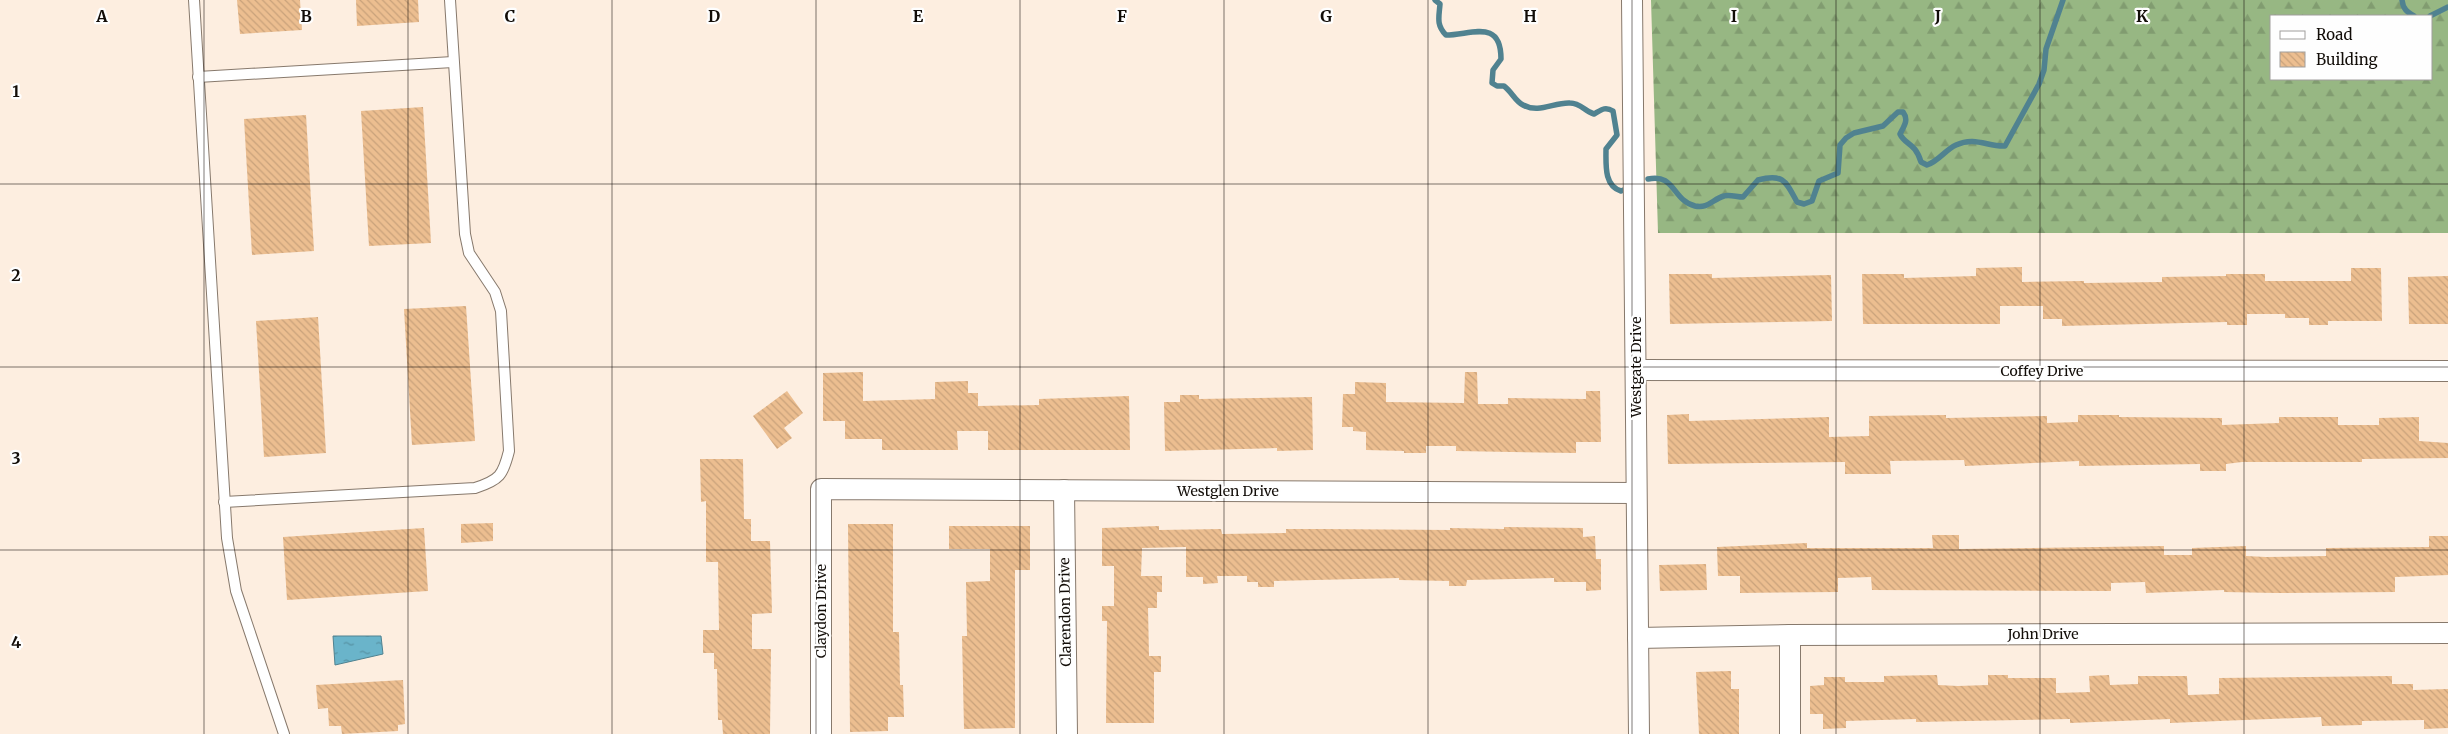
<svg xmlns="http://www.w3.org/2000/svg" width="2448" height="734" font-family="Merriweather,serif">
<style>
.forest{fill:url(#forest-firs);fill-rule:evenodd}
.water{fill:url(#water-ripples);stroke:#508290}
.lines{fill:none;stroke-linecap:round;stroke-linejoin:round}
.stream{stroke:#508290;stroke-width:5.5}
.building{fill:url(#building-back-hatch)}
.service-casing{stroke:#87796c;stroke-width:12}
.minor-casing{stroke:#87796c;stroke-width:22}
.service{stroke:#fff;stroke-width:10}
.minor{stroke:#fff;stroke-width:20}
.grid{fill:none;stroke:#120d08;stroke-width:1;stroke-opacity:0.55}
.labels{text-anchor:middle;dominant-baseline:central;stroke-width:4.5;stroke-linejoin:round;paint-order:stroke}
.street-label{font-size:14px;fill:#120d08;stroke:#fefefe}
.grid-label{font-size:16px;text-anchor:middle;font-weight:bold;fill:#120d08;stroke:#fefefe;stroke-width:4.5;stroke-linejoin:round;paint-order:stroke}
</style>
<defs>
<pattern id="forest-firs" width="22" height="20" patternUnits="userSpaceOnUse" patternTransform="scale(1.25)"><rect width="22" height="20" fill="#97b783"/><path d="M5 1l3.5 6h-7zM16 11l3.5 6h-7z" fill="#819c70"/></pattern>
<pattern id="water-ripples" width="26" height="14" patternUnits="userSpaceOnUse" patternTransform="scale(1.25)"><rect width="26" height="14" fill="#6ab4ca"/><path d="M2 4q2-2 4 0t4 0M15 11q2-2 4 0t4 0" fill="none" stroke="#5691a2"/></pattern>
<pattern id="building-back-hatch" width="6" height="6" patternUnits="userSpaceOnUse" patternTransform="scale(1.25)"><rect width="6" height="6" fill="#ecbe90"/><path d="M-1 5l2 2M0 0l6 6M5-1l2 2" fill="none" stroke="#c9a27b"/></pattern>
</defs>
<rect width="100%" height="100%" fill="#fdeee0"/>
<path class="forest" d="M1651,0H2448V233H1658ZM2272,16H2432V79H2272Z"/>
<path class="water" d="M333,636H381L383,654L335,665Z"/>
<g class="lines">
<g class="stream">
<path d="M1435,0L1440,4C1439,17 1436,25 1446,35C1471,35 1501,18 1501,59L1493,70L1492,83L1497,86H1504C1512,92 1515,101 1523,105C1539,114 1554,102 1570,103C1581,103 1584,111 1594,114C1601,110 1605,106 1613,111L1617,135L1606,149C1606,165 1604,186 1621,191L1626,189"/>
<path d="M2402,0C2403,9 2407,12 2414,16"/>
<path d="M2430,16L2448,7"/>
<path d="M1648,179C1675,173 1672,200 1695,206C1708,209 1713,199 1724,196C1729,194 1737,197 1743,197L1758,180C1784,173 1786,182 1797,202L1804,204L1812,201L1819,181L1838,173L1840,145L1846,138L1854,133L1883,126L1898,112H1903C1909,120 1904,126 1900,134C1905,145 1915,142 1921,162L1927,165C1939,161 1945,150 1956,145C1975,136 1988,147 2005,146L2039,84L2044,70L2046,49L2063,0"/>
</g>
</g>
<g class="building">
<path d="M237,0H300L302,30L240,34Z"/>
<path d="M356,0H418L419,22L357,26Z"/>
<path d="M423,107L431,243L369,246L361,111Z"/>
<path d="M306,115L314,251L252,255L244,119Z"/>
<path d="M2022,267V282L2084,281V283L2162,282V277L2226,276V274H2265V281H2351V268H2381L2382,321H2328V325H2309V318H2285V314H2247V325H2227V322L2062,326V319H2043V306H2000V324H1863L1862,274H1904V278L1976,276V268Z"/>
<path d="M1669,274H1712V278L1831,275L1832,321L1670,324Z"/>
<path d="M2448,276V324H2409L2408,277Z"/>
<path d="M466,306L475,441L412,445L404,309Z"/>
<path d="M318,317L326,453L264,457L256,321Z"/>
<path d="M863,372V401L935,399V382L968,381V393H978V406L1039,405V399L1129,396L1130,450H988V431H957L958,450H882V439H845V421H823V373Z"/>
<path d="M1465,372H1477L1478,404H1508V398L1586,399V391H1600L1601,442H1576V453L1456,451V446H1426V453H1404V451L1366,450V432L1353,431V427H1342L1343,394H1355V382L1386,383V402L1464,403Z"/>
<path d="M787,391L803,413L784,428L792,438L777,449L753,416Z"/>
<path d="M1180,395H1199V399L1312,397L1313,450L1277,451V448L1165,451L1164,402H1180Z"/>
<path d="M1689,414V421L1829,417V437L1869,436V416L1946,415V418L2047,416V423L2078,422V415H2119V417L2222,418V425L2279,423V417H2338V425H2379V418L2419,417V441L2448,443V458L2362,459V462H2242L2226,464V471H2200V464L2079,466V461L1965,466L1964,460L1890,461L1891,474H1845V462L1668,464L1667,415Z"/>
<path d="M700,459H743L744,519H751V541H770L772,613L752,614V649H771L770,734H723L722,720H718L717,669H714V653H703V630H719L718,562H706V501L701,502Z"/>
<path d="M493,523V541L461,543V524Z"/>
<path d="M848,524H893V632H899L900,685H903L904,717H888V731L850,732Z"/>
<path d="M949,526H1030V570H1015V728L964,729L962,636H967L966,582L990,581V549H949Z"/>
<path d="M1159,526V530L1221,529L1222,534L1286,533V529H1324L1450,530V528L1504,529V527L1583,528V537L1595,536L1596,559H1601V590L1586,591V582H1554V578L1467,580L1466,586H1449V581L1399,580V578L1274,581V587H1258V582H1247V576H1217L1218,583L1203,584V577H1186V547L1142,548L1141,576H1162V592H1157V608H1148L1149,656H1161V672H1154V723H1106L1107,621H1102V606H1114V566H1102V528Z"/>
<path d="M424,528L428,591L287,600L283,537Z"/>
<path d="M1932,535H1959V549L2164,546V555H2192V548L2246,546V556L2266,557L2326,556V548L2429,547V536H2448V575L2395,577V592L2276,593L2224,592V590L2146,593L2145,582L2111,583V591L1872,590L1871,577L1838,578V592L1740,593V576H1718L1717,547L1807,543V548H1933Z"/>
<path d="M1706,564L1707,590L1660,591L1659,565Z"/>
<path d="M1731,671V689H1739V734H1699L1696,672Z"/>
<path d="M1937,675L1938,685L1958,686L1988,685V675H2008V678H2056V693L2090,692L2089,676L2109,675L2110,685L2138,684V676H2187L2188,695L2219,694V678L2392,676V684H2413V690L2448,689V728L2424,729V720L2362,721V725L2322,726L2321,717L2170,723V719L2070,723V719L1916,722V719L1846,721V728L1823,729V714H1810V686L1824,685V677H1845V682H1884V676Z"/>
<path d="M403,680L405,724L398,725V731L342,734L341,726H329L328,708L318,709L316,685Z"/>
</g>
<g class="lines">
<defs>
<g id="service">
<path d="M194,0L227,538L236,591L284,734"/>
<path d="M198,77L453,62"/>
<path d="M224,502L475,488C500,480 503,475 509,451L501,311L495,292L469,253L465,234L450,0"/>
</g>
<g id="minor">
<path d="M1632,0L1639,734"/>
<path d="M1636,370L2448,371"/>
<path d="M1064,490L1067,734"/>
<path d="M1638,638L1790,635L2448,633"/>
<path d="M821,734V489L1636,493"/>
<path d="M1790,734V635"/>
</g>
</defs>
<use href="#service" class="service-casing"/>
<use href="#minor" class="minor-casing"/>
<use href="#service" class="service"/>
<use href="#minor" class="minor"/>
</g>
<path class="grid" d="M204,0V734M408,0V734M612,0V734M816,0V734M1020,0V734M1224,0V734M1428,0V734M1632,0V734M1836,0V734M2040,0V734M2244,0V734M0,184H2448M0,367H2448M0,550H2448"/>
<g class="labels">
<g class="street-label">
<text transform="translate(1636 367) rotate(-90)">Westgate Drive</text>
<text x="2042" y="371">Coffey Drive</text>
<text x="1228" y="491">Westglen Drive</text>
<text transform="translate(821 611) rotate(-90)">Claydon Drive</text>
<text transform="translate(1065 612) rotate(-91)">Clarendon Drive</text>
<text x="2043" y="634">John Drive</text>
</g>
</g>
<g class="grid-label">
<text x="102" y="22">A</text>
<text x="306" y="22">B</text>
<text x="510" y="22">C</text>
<text x="714" y="22">D</text>
<text x="918" y="22">E</text>
<text x="1122" y="22">F</text>
<text x="1326" y="22">G</text>
<text x="1530" y="22">H</text>
<text x="1734" y="22">I</text>
<text x="1938" y="22">J</text>
<text x="2142" y="22">K</text>
<text x="16" y="97">1</text>
<text x="16" y="281">2</text>
<text x="16" y="464">3</text>
<text x="16" y="648">4</text>
</g>
<rect x="2270" y="15" width="162" height="65" fill="#fefefe" stroke="#a09e9c"/>
<rect x="2280" y="31" width="25" height="8" fill="#ffffff" stroke="#a09e9c"/>
<text x="2316" y="40" font-size="15" fill="#120d08">Road</text>
<rect x="2280" y="52" width="25" height="15" fill="url(#building-back-hatch)" stroke="#a09e9c"/>
<text x="2316" y="65" font-size="15" fill="#120d08">Building</text>
</svg>
